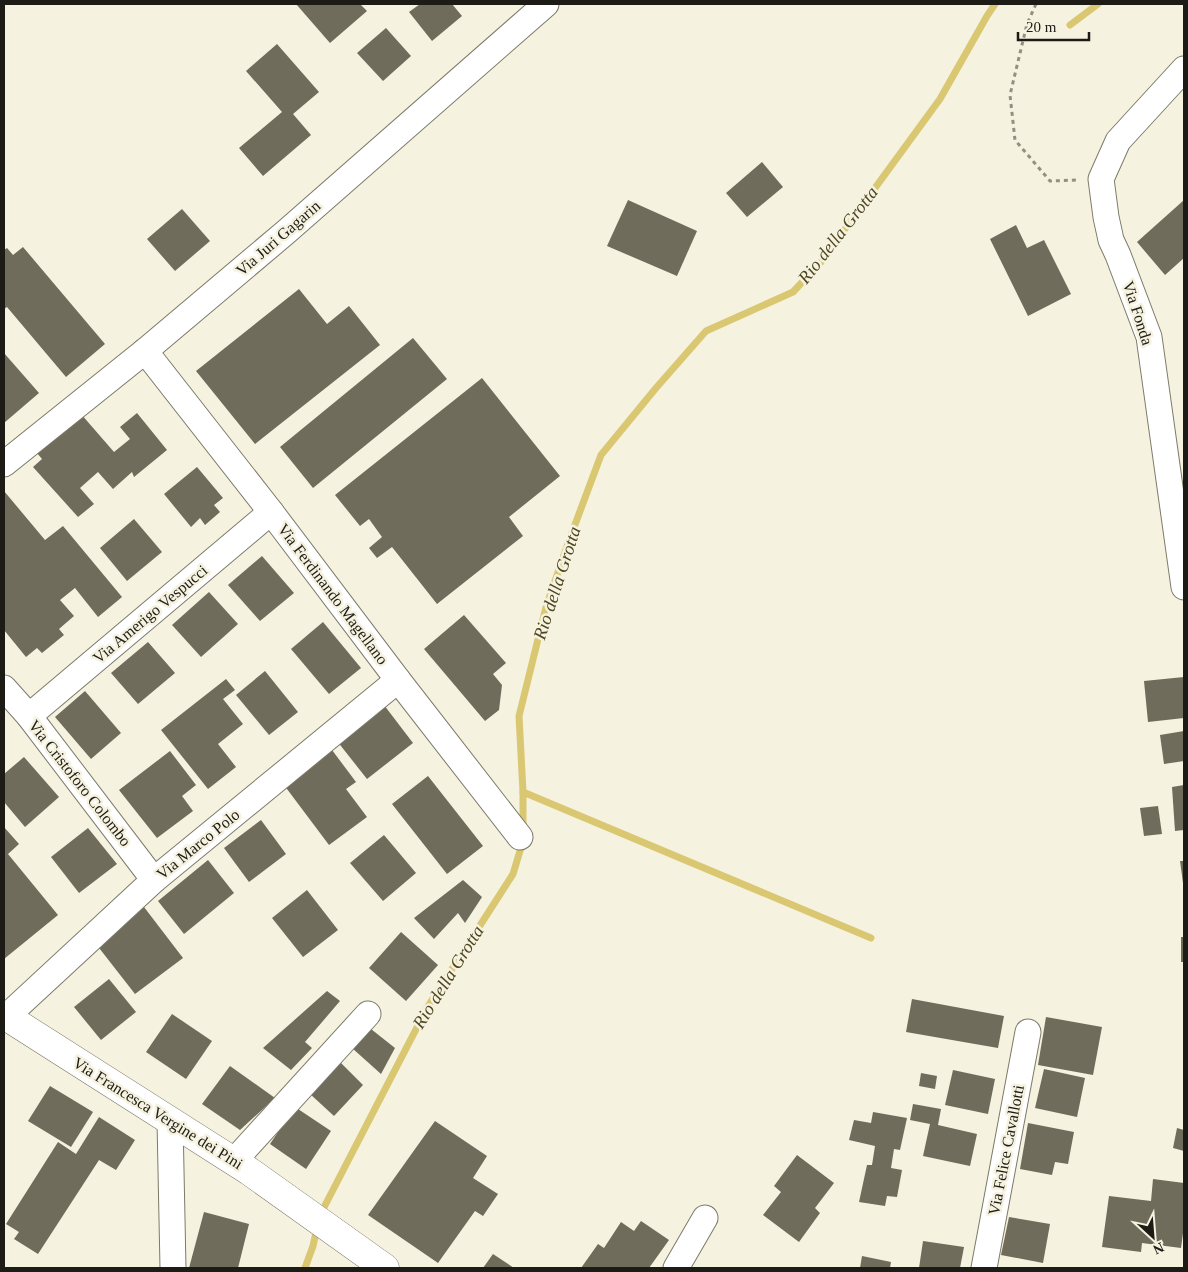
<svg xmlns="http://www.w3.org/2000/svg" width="1188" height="1272" font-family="Georgia,serif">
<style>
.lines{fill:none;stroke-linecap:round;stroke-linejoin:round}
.stream{stroke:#dac771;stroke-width:7}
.building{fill:#6f6c5c}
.minor-casing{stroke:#7d7a6a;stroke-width:27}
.tertiary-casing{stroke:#7d7a6a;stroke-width:29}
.path{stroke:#928f83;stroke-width:3;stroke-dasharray:4 4;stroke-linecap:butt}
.minor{stroke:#fff;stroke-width:25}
.tertiary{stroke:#fff;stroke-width:28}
.labels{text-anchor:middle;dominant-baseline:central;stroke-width:5;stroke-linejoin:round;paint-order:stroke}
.street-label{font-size:16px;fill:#1c1b15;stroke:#f6f2e0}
.water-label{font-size:18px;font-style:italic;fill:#4e4621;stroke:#f6f2e0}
</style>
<rect width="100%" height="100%" fill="#f6f2e0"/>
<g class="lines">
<g class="stream">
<path d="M1070,25L1098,4"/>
<path d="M523,792L871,938"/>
<path d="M523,830V792L519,716L546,607L570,538L601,455L656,388L706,331L793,292L821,262L940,99L987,16L995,4"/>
<path d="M320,1215L427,1008L513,874L523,841"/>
<path d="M305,1268L313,1246L317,1228"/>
</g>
</g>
<g class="building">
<path d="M296,4H360L367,11L330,43Z"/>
<path d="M420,4H452L462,16L432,41L409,12Z"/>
<path d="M386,28L411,56L383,81L357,53Z"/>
<path d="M277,44L319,92L293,114L311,135L263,176L239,148L282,112L246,71Z"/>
<path d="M762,162L783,187L747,217L726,193Z"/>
<path d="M628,200L697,231L677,276L607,246Z"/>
<path d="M1184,200V258L1165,275L1137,242Z"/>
<path d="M182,209L210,241L175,271L147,239Z"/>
<path d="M1016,225L1027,248L1044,240L1071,294L1028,316L990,239Z"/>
<path d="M23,247L105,344L66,377L7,307L4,309V250L7,248L13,255Z"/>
<path d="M299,289L327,324L349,306L380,345L255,444L196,371Z"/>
<path d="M413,338L447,379L313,488L280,447Z"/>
<path d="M4,353L39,393L4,423Z"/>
<path d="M482,378L560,476L509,517L523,536L437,604L392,547L377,558L369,548L382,537L369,519L360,526L335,495Z"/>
<path d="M137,413L167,450L134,477L132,472L113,489L98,472L80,488L94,504L78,517L33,467L42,459L37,453L81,414L114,452L130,439L120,427Z"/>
<path d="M197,467L223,498L214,505L220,512L205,525L200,518L191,527L164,494Z"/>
<path d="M4,491L45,540L63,526L122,597L98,617L75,588L60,600L74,616L59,629L64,635L42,653L37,648L26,657L4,630Z"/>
<path d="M134,519L162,552L127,581L100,548Z"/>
<path d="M262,556L294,593L260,621L228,585Z"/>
<path d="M209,592L238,624L201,657L172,625Z"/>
<path d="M464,615L506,663L493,674L502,685L499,710L485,721L424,649Z"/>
<path d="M323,622L361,668L329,694L291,649Z"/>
<path d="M148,642L175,673L138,704L111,673Z"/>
<path d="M265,671L298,712L269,735L236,695Z"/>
<path d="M1184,677V718L1148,722L1144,681Z"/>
<path d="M226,679L235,690L223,699L243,724L218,744L236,767L208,789L161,730Z"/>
<path d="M85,691L121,733L91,759L55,717Z"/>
<path d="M384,705L413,743L367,779L337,741Z"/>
<path d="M1184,731V761L1164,764L1160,735Z"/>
<path d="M332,750L356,782L346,789L367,817L329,845L284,785Z"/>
<path d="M170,751L196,785L182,796L193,811L157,838L119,790Z"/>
<path d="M24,757L59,797L25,827L4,802V774Z"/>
<path d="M428,776L483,846L447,874L392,804Z"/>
<path d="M1184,785V830L1175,831L1172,787Z"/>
<path d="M1158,806L1162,834L1144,836L1140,808Z"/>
<path d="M261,820L286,854L249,882L224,848Z"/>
<path d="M4,827L19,844L8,854L58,915L4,959Z"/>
<path d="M88,828L117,864L79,893L51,857Z"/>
<path d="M384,835L416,873L383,901L350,863Z"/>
<path d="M208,860L234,893L184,934L158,901Z"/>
<path d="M1180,861H1184V883H1183Z"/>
<path d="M463,880L482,897L465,923L458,913L434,939L414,918Z"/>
<path d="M307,890L338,930L303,957L272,918Z"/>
<path d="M144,907L183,958L135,994L96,944Z"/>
<path d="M401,932L438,965L406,1001L369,968Z"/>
<rect x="1181" y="937" width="3" height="25"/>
<path d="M109,979L136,1012L101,1040L74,1007Z"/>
<path d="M327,991L340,1001L305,1042L312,1048L291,1070L263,1048Z"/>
<path d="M912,999L1004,1016L998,1048L906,1032Z"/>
<path d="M172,1014L212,1041L186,1079L146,1052Z"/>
<path d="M1046,1017L1102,1027L1093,1075L1038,1065Z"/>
<path d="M371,1029L395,1048L381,1074L352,1048Z"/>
<path d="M339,1061L363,1085L334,1116L309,1093Z"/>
<path d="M230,1066L275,1098L240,1130L202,1104Z"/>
<path d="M1044,1069L1085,1078L1077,1117L1035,1108Z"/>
<path d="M953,1070L995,1079L988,1114L945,1105Z"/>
<path d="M921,1073L937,1076L935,1089L919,1086Z"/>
<path d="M50,1086L93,1112L71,1147L28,1121Z"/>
<path d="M913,1104L941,1109L938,1125L977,1134L970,1166L923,1156L930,1124L910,1120Z"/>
<path d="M295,1107L331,1131L306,1169L270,1144Z"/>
<path d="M873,1112L907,1118L900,1150L894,1149L891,1168L902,1170L897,1197L887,1196L885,1206L859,1202L867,1165H872L875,1146L849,1140L854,1120L871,1123Z"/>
<path d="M99,1117L135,1140L116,1170L99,1160L38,1254L14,1239L19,1232L6,1224L58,1142L76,1154Z"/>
<path d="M435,1121L487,1156L473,1178L498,1194L483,1216L475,1211L438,1263L368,1215Z"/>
<path d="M1028,1123L1074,1132L1068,1164L1055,1162L1052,1175L1020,1169Z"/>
<path d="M1177,1128L1184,1130V1151L1173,1148Z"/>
<path d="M797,1155L834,1183L815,1208L820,1213L799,1242L763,1215L781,1192L774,1186Z"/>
<path d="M1153,1179L1184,1183V1226L1181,1248L1142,1243L1141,1252L1102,1247L1109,1196L1151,1201Z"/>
<path d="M204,1212L249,1224L238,1268H189Z"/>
<path d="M1009,1217L1050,1224L1043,1263L1001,1255Z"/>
<path d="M641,1221L669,1240L649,1268H581L598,1244L604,1248L621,1222L634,1231Z"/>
<path d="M923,1241L964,1247L960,1268H919Z"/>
<path d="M493,1254L514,1268H483Z"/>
<path d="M862,1256L891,1262L890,1268H860Z"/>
</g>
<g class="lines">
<defs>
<g id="minor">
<path d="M1184,69L1118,141L1101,179L1106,217L1111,240L1118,255L1149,337L1184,587"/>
<path d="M145,351L271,512L398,680L520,837"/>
<path d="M4,464L145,351L286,232L546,4"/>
<path d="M4,688L29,716L154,880"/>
<path d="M29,716L271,512"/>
<path d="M6,1017L154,880L398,680"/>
<path d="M170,1121L173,1268"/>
<path d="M234,1161L368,1014"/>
<path d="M676,1268L705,1218"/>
<path d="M984,1268L1028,1032"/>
</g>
<path id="tertiary" d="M4,1015L249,1171L385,1268"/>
</defs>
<use href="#minor" class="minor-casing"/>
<use href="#tertiary" class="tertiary-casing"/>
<path class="path" d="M1036,4L1027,24L1010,95L1015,140L1050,181L1078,180"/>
<use href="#minor" class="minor"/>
<use href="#tertiary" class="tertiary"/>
</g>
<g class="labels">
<g class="street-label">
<text transform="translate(278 238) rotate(-41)">Via Juri Gagarin</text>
<text transform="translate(1138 313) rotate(72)">Via Fonda</text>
<text transform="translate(333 594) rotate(53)">Via Ferdinando Magellano</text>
<text transform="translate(150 614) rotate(-40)">Via Amerigo Vespucci</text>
<text transform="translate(80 783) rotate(52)">Via Cristoforo Colombo</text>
<text transform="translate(198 844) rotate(-39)">Via Marco Polo</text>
<text transform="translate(158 1113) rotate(32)">Via Francesca Vergine dei Pini</text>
<text transform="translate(1006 1150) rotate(-79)">Via Felice Cavallotti</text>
</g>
<g class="water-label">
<text transform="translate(838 235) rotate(-52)">Rio della Grotta</text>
<text transform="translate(557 583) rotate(-72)">Rio della Grotta</text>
<text transform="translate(448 977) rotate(-58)">Rio della Grotta</text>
</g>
</g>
<rect width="1188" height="1272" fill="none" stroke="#1c1b15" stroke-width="10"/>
<g transform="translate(1153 1237) rotate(154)" stroke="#f6f2e0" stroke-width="4" paint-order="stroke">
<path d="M0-4L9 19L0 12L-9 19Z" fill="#1c1b15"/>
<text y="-8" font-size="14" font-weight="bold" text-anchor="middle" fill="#1c1b15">N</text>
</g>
<path d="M1018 32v8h71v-8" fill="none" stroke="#1c1b15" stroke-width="2.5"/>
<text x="1026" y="32" font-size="15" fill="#1c1b15" stroke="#f6f2e0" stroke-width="4" paint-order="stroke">20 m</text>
</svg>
